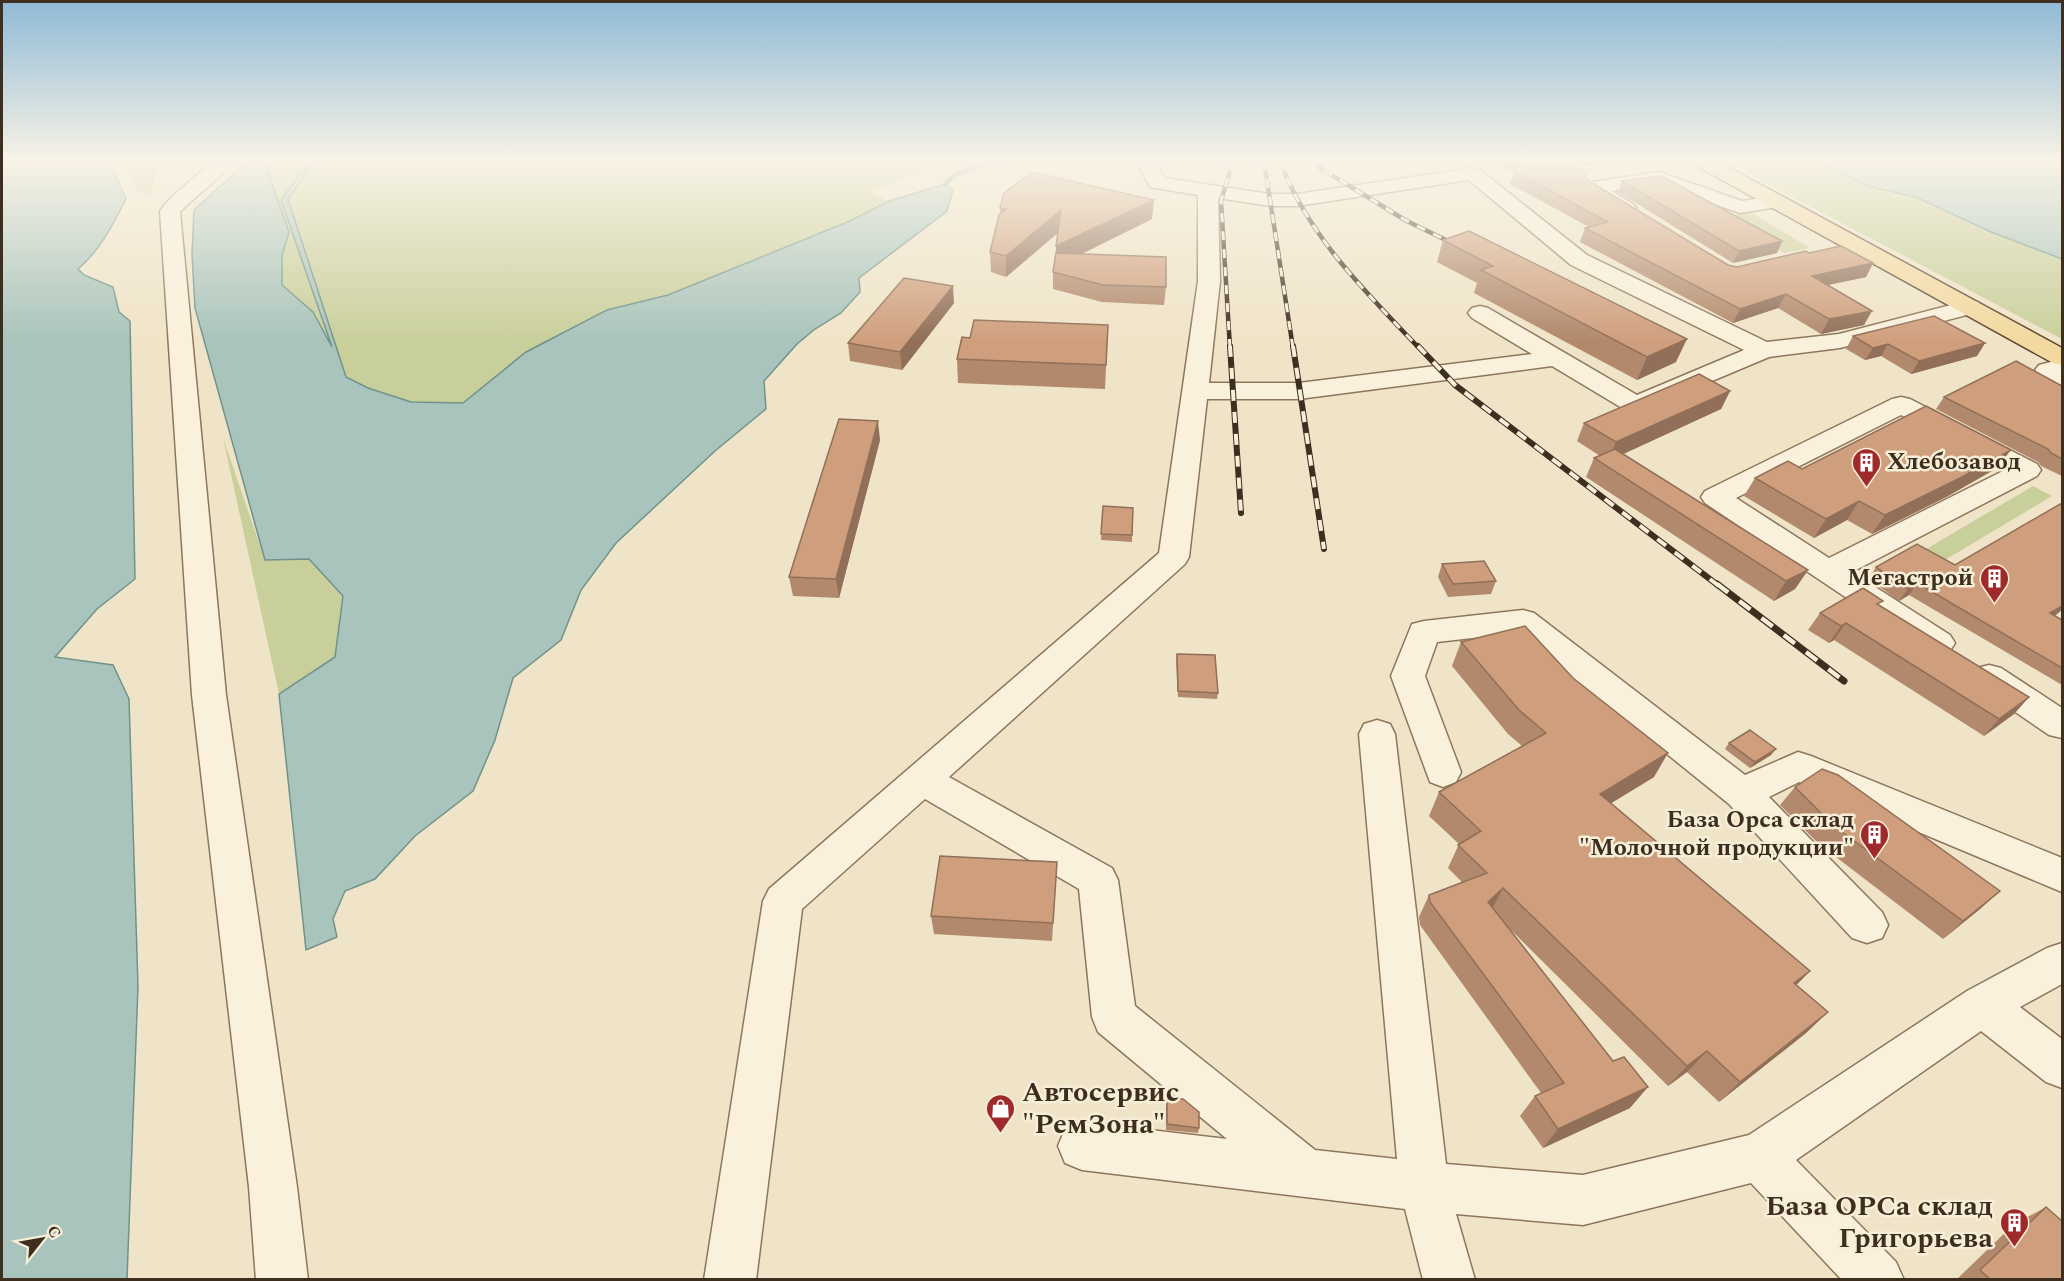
<svg xmlns="http://www.w3.org/2000/svg" width="2064" height="1281" font-family="Spectral,serif">
<style>
.green{fill:#c9cf9b}
.water{fill:#a9c4bc;stroke:#6f938a;stroke-width:1.5}
.lines{fill:none;stroke-linecap:round;stroke-linejoin:round}
.stream{stroke:#6f938a;stroke-width:5}
.minor-casing{stroke:#8d765c;stroke-width:3}
.major-casing{stroke:#5b4430;stroke-width:3}
.minor{fill:#faf1dc;fill-rule:evenodd}
.major{fill:#f3d9a0;fill-rule:evenodd}
.rail-far2-casing{stroke:#3d2e20;stroke-width:4.5}
.rail-far1-casing{stroke:#3d2e20;stroke-width:6}
.rail-casing{stroke:#3d2e20;stroke-width:7}
.rail-far2{stroke:#f7eed8;stroke-width:3;stroke-dasharray:9;stroke-linecap:butt}
.rail-far1{stroke:#f7eed8;stroke-width:4;stroke-dasharray:11;stroke-linecap:butt}
.rail{stroke:#f7eed8;stroke-width:4.5;stroke-dasharray:14;stroke-linecap:butt}
.wall{fill:#b2896c}
.shaded-wall{fill:#916f58}
.building{fill:#cf9f7d;stroke:#916f58;stroke-width:1.5}
.labels{text-anchor:middle;dominant-baseline:central;stroke-width:5;stroke-linejoin:round;paint-order:stroke}
.poi-label{font-size:24px;font-weight:bold;fill:#3d2e20;stroke:#f7eed8;text-anchor:end}
.near-poi-label{font-size:28px;font-weight:bold;fill:#3d2e20;stroke:#f7eed8;text-anchor:start}
</style>
<rect width="100%" height="100%" fill="#f0e4c8"/>
<g class="green">
<path d="M126,161H164L156,173L151,196L136,190Z"/>
<path d="M264,161H310L281,200L334,351L313,312L282,285V255L289,232Z"/>
<path d="M315,161H947L870,192L889,201L850,221L668,295L607,310L526,352L463,403L411,402L368,388L346,377L287,199Z"/>
<path d="M1724,161H1817L1865,185L1918,198L1991,232L2062,257V339Z"/>
<path d="M1750,212L1810,248L1784,253L1720,217Z"/>
<path d="M223,438L265,560L309,559L343,596L335,657L279,694Z"/>
<path d="M2033,486L2052,496L1935,566L1916,555Z"/>
</g>
<g class="water">
<path d="M2,161H109L126,199C112,226 101,249 78,269L84,275L113,287L119,312L130,321L135,579L97,609L55,657L113,665L129,699L138,986L127,1279H2Z"/>
<path d="M248,161H264L289,232L282,255V285L313,312L332,347L281,200L310,161H315L288,199L346,377L368,388L411,402L463,403L526,352L607,310L668,295L850,221L889,201L945,184L953,190L947,211L859,278L860,292L841,313L815,329L797,344L764,381L766,409L715,451L616,543L581,590L561,640L513,678L495,740L473,791L415,836L375,879L345,891L333,919L337,937L306,950L279,694L335,657L343,596L309,559L265,560L195,308L192,254L194,210Z"/>
<path d="M1817,161H2062V259L1991,232L1918,198L1865,185Z"/>
</g>
<g class="lines">
<path class="stream" d="M945,184L956,174L996,161"/>
<defs>
<g id="minor">
<path d="M212,161H232C218,182 197,194 180,212L226,695L297,1187L308,1280H256L249,1187L192,695L160,211C174,191 196,179 212,161Z"/>
<path d="M1136,161H1155L1164,178L1270,194H1297L1473,168L1480,170L1587,255L1767,342L1839,334L1970,300L1978,302L1982,307L1978,312L1840,348L1769,357L1636,413L1627,411L1552,366L1299,399H1207L1189,557L1185,564L949,777L1112,868L1118,880L1135,1006L1315,1150L1397,1159L1359,734L1364,724L1377,720L1390,724L1395,734L1446,1164L1583,1175L1749,1135L1967,991L2047,948L2062,943V984L2020,1007L2062,1039V1088L2046,1082L1981,1031L1796,1160L1896,1262L1904,1280H1842L1751,1183L1583,1225L1456,1214L1475,1280H1423L1405,1209L1082,1170L1065,1163L1058,1146L1065,1129L1082,1122L1227,1139L1098,1032L1092,1017L1079,889L925,799L802,909L756,1280H704L763,901L769,889L1159,553L1198,281V195L1150,187ZM1469,180L1571,265L1744,350L1637,395L1488,308L1480,306L1472,308L1468,313L1472,318L1532,354L1299,383H1209L1220,281L1218,198L1270,206H1297Z"/>
<path d="M1659,172L1742,201L1776,196L1783,198L1786,202L1783,206L1740,213L1657,184L1612,191L1633,204L1636,208L1633,212C1617,216 1600,201 1586,192L1583,188L1586,184L1593,182Z"/>
<path d="M2062,359V385C2052,383 2042,379 2035,370L2039,365Z"/>
<path d="M1901,397L1910,399L2037,464L2041,470L2037,476L1852,572L1950,635L1955,643L1950,651L1938,655L1926,651L1705,503L1701,497L1705,491L1892,399ZM1901,415L2005,470L1829,558L1736,498Z"/>
<path d="M1523,610L1534,613L1745,775L1798,752L1811,756L2062,858V892L1799,782L1769,797L1882,912L1888,925L1882,938L1867,943L1852,938L1729,804L1517,633L1437,642L1425,676L1461,772L1456,782L1443,787L1430,782L1391,676L1412,624L1424,621Z"/>
<path d="M1989,665L2001,668L2062,708V738L2049,735L1977,686L1972,677L1977,668Z"/>
</g>
<path id="major" d="M1693,161H1717L2062,348V365L2053,363L1695,165Z"/>
</defs>
<use href="#minor" class="minor-casing"/>
<use href="#major" class="major-casing"/>
<use href="#minor" class="minor"/>
<use href="#major" class="major"/>
<defs>
<g id="rail-far2">
<path d="M1264,161L1293,348"/>
<path d="M1280,161C1308,236 1365,291 1419,348"/>
<path d="M1309,161L1405,220L1460,247"/>
<path d="M1230,348L1221,201L1233,161"/>
</g>
<g id="rail-far1">
<path d="M1230,346L1241,513"/>
<path d="M1293,346L1324,549"/>
<path d="M1418,346L1455,385L1719,586"/>
</g>
<path id="rail" d="M1717,584L1844,681"/>
</defs>
<use href="#rail-far2" class="rail-far2-casing"/>
<use href="#rail-far1" class="rail-far1-casing"/>
<use href="#rail" class="rail-casing"/>
<use href="#rail-far2" class="rail-far2"/>
<use href="#rail-far1" class="rail-far1"/>
<use href="#rail" class="rail"/>
</g>
<g class="wall">
<path d="M1493,161H1565L1583,170H1589L1586,177L1589,181L1728,265L1737,267L1809,253L1873,263L1866,277L1828,285L1864,325L1821,334L1778,308L1733,323L1580,242L1585,228L1589,227L1510,184L1514,173Z"/>
<path d="M1574,161H1610L1583,167Z"/>
<path d="M1622,181L1782,241L1777,253L1733,263L1618,192Z"/>
<path d="M1000,208L1152,219L1082,254L1166,287L1164,305L1102,302L1053,289V272L1058,233L1006,277L991,272L990,252L1000,213Z"/>
<path d="M1469,231L1676,362L1637,380L1474,293L1477,283L1437,262L1443,240Z"/>
<path d="M954,303L902,370L850,361L848,343Z"/>
<path d="M1108,325L1105,389L958,383L957,359L970,338Z"/>
<path d="M1853,336L1985,343L1977,356L1911,374L1881,356L1865,360L1846,349Z"/>
<path d="M2062,386V476L2041,466L2038,462L1936,409L1944,397Z"/>
<path d="M1730,391L1721,409L1623,454L1808,570L1795,589L1774,601L1586,477L1594,458L1600,456L1577,441L1584,423Z"/>
<path d="M880,440L839,598L793,596L789,577Z"/>
<path d="M1997,468L1948,496L1872,534L1847,520L1814,538L1744,496L1755,478L1802,469Z"/>
<path d="M1103,506L1133,508L1132,542L1101,540Z"/>
<path d="M1442,564L1496,581L1491,594L1448,597L1438,577Z"/>
<path d="M1955,565L2062,610L2055,616L2062,620V685L1909,595L1899,601L1869,579L1876,567Z"/>
<path d="M1880,606L2029,697L2014,714L1984,736L1834,640L1829,643L1808,630L1820,613Z"/>
<path d="M1461,642L1654,777L1611,803L1797,985L1828,1012L1806,1033L1719,1102L1687,1072L1668,1086L1510,929L1630,1108L1543,1148L1520,1116L1535,1096L1541,1093L1420,925L1419,917L1429,895L1462,882L1448,868L1459,844L1429,816L1439,792L1522,746L1508,734L1452,666Z"/>
<path d="M1177,654L1218,693L1217,699L1178,697L1176,660Z"/>
<path d="M1729,743L1771,755L1750,768L1725,749Z"/>
<path d="M1795,787L2000,891L1980,909L1943,939L1819,844L1780,805Z"/>
<path d="M1057,862L1052,941L934,934L931,916Z"/>
<path d="M1167,1098L1199,1128L1198,1133L1166,1130V1103Z"/>
<path d="M2046,1207L2062,1280H1956L2013,1225Z"/>
</g>
<g class="shaded-wall">
<path d="M1585,161H1610L1583,167Z"/>
<path d="M1154,200L1152,219L1056,266V246Z"/>
<path d="M1061,210V230L1006,277V256Z"/>
<path d="M1782,241L1777,253L1733,263L1739,251Z"/>
<path d="M1873,263L1866,277L1804,290L1812,276Z"/>
<path d="M953,286L954,303L902,370L900,352Z"/>
<path d="M1786,294L1778,308L1733,323L1740,309Z"/>
<path d="M1872,311L1864,325L1821,334L1829,319Z"/>
<path d="M1687,339L1676,362L1637,380L1647,357Z"/>
<path d="M1985,343L1977,356L1911,374L1919,361Z"/>
<path d="M1888,344L1881,356L1865,360L1873,348Z"/>
<path d="M1730,391L1721,409L1608,461L1616,442Z"/>
<path d="M878,421L880,440L839,598L836,579Z"/>
<path d="M2011,450L1997,468L1948,496L1872,534L1885,515Z"/>
<path d="M1859,501L1847,520L1814,538L1826,519Z"/>
<path d="M1808,570L1795,589L1774,601L1786,581Z"/>
<path d="M1917,583L1909,595L1899,601L1908,589Z"/>
<path d="M2062,606V610L2041,624L2050,613Z"/>
<path d="M1846,623L1834,640L1829,643L1841,626Z"/>
<path d="M2029,697L2014,714L1984,736L1999,719Z"/>
<path d="M1776,749L1771,755L1750,768L1755,762Z"/>
<path d="M1668,753L1654,777L1587,818L1600,794Z"/>
<path d="M1503,888L1491,911L1488,902Z"/>
<path d="M2000,891L1980,909L1943,939L1963,921Z"/>
<path d="M1810,971L1789,993L1794,983Z"/>
<path d="M1828,1012L1806,1033L1719,1102L1740,1082Z"/>
<path d="M1707,1051L1687,1072L1668,1086L1687,1066Z"/>
<path d="M1648,1087L1630,1108L1543,1148L1558,1129Z"/>
</g>
<g class="building">
<path d="M1521,161H1565L1583,170H1589L1585,175L1589,181L1728,265L1737,267L1806,251L1809,253L1841,246L1873,263L1812,276L1872,311L1829,319L1786,294L1740,309L1585,228L1608,222L1514,171L1524,164Z"/>
<path d="M1032,172L1154,200L1056,246L1061,210L1006,256L990,252L999,215L1006,209L1000,208L1004,193Z"/>
<path d="M1661,176L1782,241L1739,251L1622,181Z"/>
<path d="M1469,231L1687,339L1647,357L1481,270L1493,266L1443,240Z"/>
<path d="M1056,253L1166,257V287L1103,285L1053,272Z"/>
<path d="M904,278L953,286L900,352L848,343Z"/>
<path d="M1934,316L1985,343L1919,361L1888,344L1873,348L1853,336Z"/>
<path d="M974,320L1108,325L1106,365L957,359L962,337L970,338Z"/>
<path d="M2016,361L2062,386V459L2051,453L2048,449L1944,397Z"/>
<path d="M1699,374L1730,391L1616,442L1584,423Z"/>
<path d="M1926,406L2011,450L1962,477L1885,515L1859,501L1826,519L1755,478L1788,461L1802,469Z"/>
<path d="M839,419L878,421L836,579L789,577Z"/>
<path d="M1615,449L1808,570L1786,581L1594,458Z"/>
<path d="M2062,503V606L2050,613L2062,620V668L1917,583L1908,589L1876,567L1917,544L1955,565Z"/>
<path d="M1103,506L1133,508L1132,535L1101,534Z"/>
<path d="M1484,561L1496,581L1453,584L1442,564Z"/>
<path d="M1863,588L1883,601L1877,604L2029,697L1999,719L1846,623L1841,626L1820,613Z"/>
<path d="M1525,626L1573,678L1668,753L1600,794L1810,971L1794,983L1828,1012L1740,1082L1707,1051L1687,1066L1503,888L1488,902L1613,1061L1624,1057L1648,1087L1558,1129L1535,1096L1564,1083L1430,902L1429,895L1487,873L1458,845L1481,831L1439,792L1546,733L1519,710L1461,642Z"/>
<path d="M1177,654L1215,655L1218,693L1178,691Z"/>
<path d="M1750,730L1776,749L1755,762L1729,743Z"/>
<path d="M1822,769L1838,775L2000,891L1963,921L1834,826L1795,787Z"/>
<path d="M940,856L1057,862L1053,923L931,916Z"/>
<path d="M1167,1098L1183,1099L1199,1112V1128L1167,1124Z"/>
<path d="M2046,1207L2062,1221V1280H1991L1980,1270Z"/>
</g>
<linearGradient id="sky" x2="0" y2="1"><stop stop-color="#8fbad6"/><stop offset="0.47" stop-color="#f8f3e6"/><stop offset="1" stop-color="#f8f3e6" stop-opacity="0"/></linearGradient>
<rect width="2064" height="341" fill="url(#sky)"/>
<defs>
<symbol id="building-pin" viewBox="-11 -11 22 30"><path d="M0 17L-7.5 6A9.5 9.5 0 1 1 7.5 6Z" fill="#9e2a2b" stroke="#f7eed8"/><path d="M-4-6H4V6H1V3H-1V6H-4ZM-2.5-4.3h1.7v1.8h-1.7ZM.8-4.3h1.7v1.8H.8ZM-2.5-1h1.7V.8h-1.7ZM.8-1h1.7V.8H.8Z" fill="#fff"/></symbol>
<symbol id="shop-pin" viewBox="-11 -11 22 30"><path d="M0 17L-7.5 6A9.5 9.5 0 1 1 7.5 6Z" fill="#9e2a2b" stroke="#f7eed8"/><path d="M-5-2.5h2.3a2.7 3.5 0 0 1 5.4 0H5L5.5 6h-11ZM-1.5-2.5h3a1.5 2.3 0 0 0-3 0Z" fill="#fff"/></symbol>
</defs>
<g fill-rule="evenodd">
<use href="#building-pin" x="1850" y="446" width="33" height="45"/>
<use href="#building-pin" x="1978" y="562" width="33" height="45"/>
<use href="#building-pin" x="1858" y="818" width="33" height="45"/>
<use href="#shop-pin" x="984" y="1092" width="33" height="45"/>
<use href="#building-pin" x="1998" y="1206" width="33" height="45"/>
</g>
<g class="labels">
<g class="poi-label">
<text x="1887" y="462" text-anchor="start">Хлебозавод</text>
<text x="1973" y="578">Мегастрой</text>
<text x="1854" y="820">База Орса склад<tspan x="1854" dy="28">"Молочной продукции"</tspan></text>
</g>
<g class="near-poi-label">
<text x="1022" y="1092">Автосервис<tspan x="1022" dy="32">"РемЗона"</tspan></text>
<text x="1993" y="1206" text-anchor="end">База ОРСа склад<tspan x="1993" dy="32">Григорьева</tspan></text>
</g>
</g>
<rect width="2064" height="1281" fill="none" stroke="#3d2e20" stroke-width="6"/>
<g transform="translate(42 1239) rotate(59)" stroke="#f7eed8" stroke-width="4.5" paint-order="stroke">
<path d="M0-4.5L10 22L0 15L-10 22Z" fill="#3d2e20"/>
<text y="-9" font-size="16" font-weight="bold" text-anchor="middle" fill="#3d2e20">С</text>
</g>
</svg>
